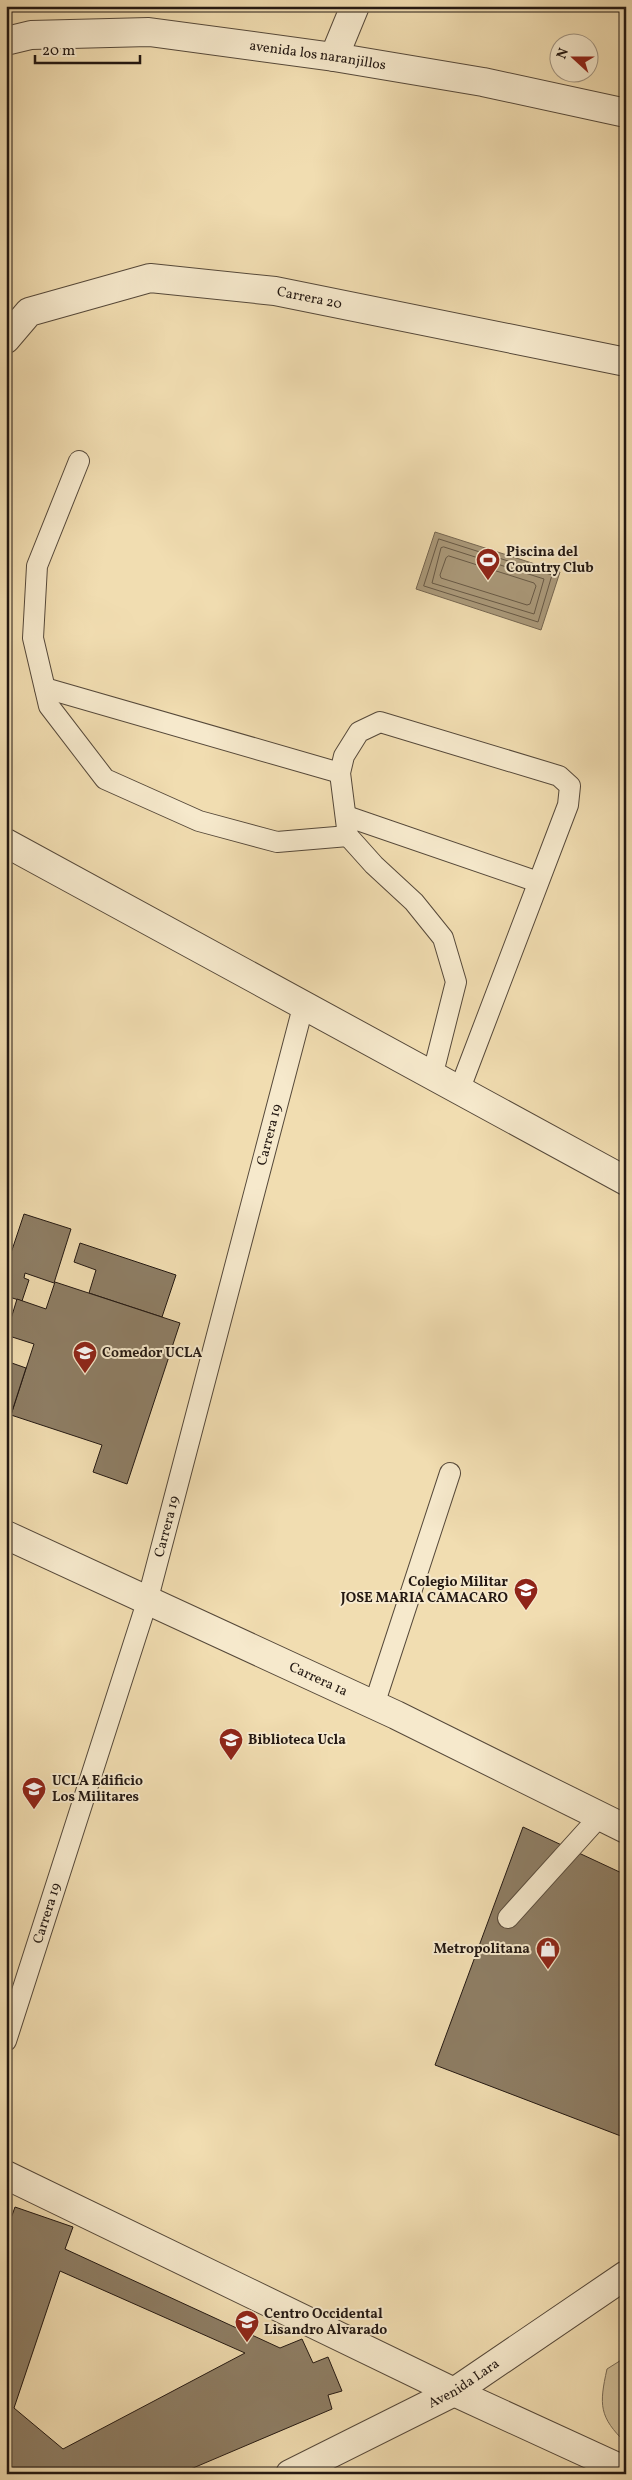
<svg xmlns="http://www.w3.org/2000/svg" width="632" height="2480" font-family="Vollkorn,serif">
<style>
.green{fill:#cebc96;stroke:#786a54}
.water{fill:#ab9a7b;stroke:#756651}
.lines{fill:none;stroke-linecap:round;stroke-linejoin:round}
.shore{stroke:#675946;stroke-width:1}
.building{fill:#8e7e65;stroke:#231812;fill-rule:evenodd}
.service-casing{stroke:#56493a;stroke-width:22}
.minor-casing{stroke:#56493a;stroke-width:30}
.tertiary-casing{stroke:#56493a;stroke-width:30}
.service{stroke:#f6e9cc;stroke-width:20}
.minor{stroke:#f6e9cc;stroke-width:28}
.tertiary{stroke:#f6e9cc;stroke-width:28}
.labels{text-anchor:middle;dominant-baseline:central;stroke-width:4;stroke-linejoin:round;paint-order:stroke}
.street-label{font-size:14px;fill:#231812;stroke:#f6e9cc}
.poi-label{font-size:14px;font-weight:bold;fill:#231812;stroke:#f6e9cc;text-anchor:start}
</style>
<rect width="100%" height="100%" fill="#f1ddb1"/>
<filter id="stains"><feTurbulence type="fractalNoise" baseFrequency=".004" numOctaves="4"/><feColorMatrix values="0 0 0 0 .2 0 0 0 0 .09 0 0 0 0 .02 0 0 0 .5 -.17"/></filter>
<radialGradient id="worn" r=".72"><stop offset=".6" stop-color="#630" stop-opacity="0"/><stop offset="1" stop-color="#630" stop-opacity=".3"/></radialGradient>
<path class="green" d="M626,2357V2443C599,2417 599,2405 607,2369Z"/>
<path class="water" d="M435,532L560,572L541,630L416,589Z"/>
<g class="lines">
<g class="shore">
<path d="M439,539L552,575L538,622L424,586Z"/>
<path d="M444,547L544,579L534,614L432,583L441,548Z"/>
<path d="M449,556L534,583L536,586L530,604L527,605L441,578L440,575L446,558Z"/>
</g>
</g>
<g class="building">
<path d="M24,1214L71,1229L54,1283L25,1273L24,1278L29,1280L22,1301L6,1296V1268Z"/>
<path d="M80,1243L176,1275L162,1317L89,1293L96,1270L74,1262Z"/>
<path d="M55,1282L180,1323L127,1484L93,1472L102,1445L11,1415L34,1344L6,1335L17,1299L46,1309Z"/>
<path d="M6,1361L26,1368L6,1430Z"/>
<path d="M523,1827L626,1875V2138L435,2065Z"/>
<path d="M15,2207L73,2227L65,2249L280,2348L302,2339L313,2363L328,2357L342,2391L328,2395L332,2409L179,2474H6V2219L10,2221ZM60,2271L245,2353L63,2449L14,2408Z"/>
</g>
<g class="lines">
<defs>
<g id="service">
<path d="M79,461L37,566L33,638L49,706L105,779L199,821L277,842L348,836"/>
<path d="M45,688L340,773"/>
<path d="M346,816L538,882"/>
<path d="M432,1077L456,982L443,938L414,902L374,865L348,836L340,773L344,756L359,732L380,722L559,776L570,786L568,805L459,1091"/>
<path d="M374,1705L450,1473"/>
<path d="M508,1918L600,1816"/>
<path id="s1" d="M6,2041L147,1602L303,1007"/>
</g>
<g id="minor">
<path id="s2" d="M6,41L31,35L149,32L334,57L483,82L626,113"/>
<path d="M334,57L355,6"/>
<path d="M6,843L626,1181"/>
<path id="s3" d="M6,1535L396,1715L626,1829"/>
<path d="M6,2175L454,2392L626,2471"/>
</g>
<g id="tertiary">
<path id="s4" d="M6,339L29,312L150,278L275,291L626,362"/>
<path id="s5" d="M290,2474L454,2392L626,2275"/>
</g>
</defs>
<use href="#service" class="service-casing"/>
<use href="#minor" class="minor-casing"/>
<use href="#tertiary" class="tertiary-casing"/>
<use href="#service" class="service"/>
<use href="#minor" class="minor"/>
<use href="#tertiary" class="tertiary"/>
</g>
<defs>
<symbol id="stadium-pin" viewBox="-11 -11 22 30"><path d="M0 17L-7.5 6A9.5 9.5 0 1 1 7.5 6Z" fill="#8f2418" stroke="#f6e9cc"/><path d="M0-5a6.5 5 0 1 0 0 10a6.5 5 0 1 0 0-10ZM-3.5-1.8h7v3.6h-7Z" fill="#fff"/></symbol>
<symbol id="university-pin" viewBox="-11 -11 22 30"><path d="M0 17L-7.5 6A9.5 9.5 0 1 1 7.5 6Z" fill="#8f2418" stroke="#f6e9cc"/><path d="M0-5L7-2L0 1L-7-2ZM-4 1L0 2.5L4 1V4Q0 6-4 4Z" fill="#fff"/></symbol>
<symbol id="school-pin" viewBox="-11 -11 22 30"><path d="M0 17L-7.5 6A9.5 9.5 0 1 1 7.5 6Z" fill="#8f2418" stroke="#f6e9cc"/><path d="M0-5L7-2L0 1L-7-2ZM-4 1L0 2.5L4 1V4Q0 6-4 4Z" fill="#fff"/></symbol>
<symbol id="shop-pin" viewBox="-11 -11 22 30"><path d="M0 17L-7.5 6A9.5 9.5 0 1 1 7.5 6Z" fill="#8f2418" stroke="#f6e9cc"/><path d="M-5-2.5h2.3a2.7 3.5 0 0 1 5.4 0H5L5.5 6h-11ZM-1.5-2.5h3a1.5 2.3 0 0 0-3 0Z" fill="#fff"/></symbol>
</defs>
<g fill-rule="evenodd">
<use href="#stadium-pin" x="474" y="546" width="28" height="38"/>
<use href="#university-pin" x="71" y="1339" width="28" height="38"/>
<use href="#school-pin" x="512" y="1576" width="28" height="38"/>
<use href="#university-pin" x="217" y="1726" width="28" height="38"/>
<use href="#university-pin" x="20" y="1775" width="28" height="38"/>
<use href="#shop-pin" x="534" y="1935" width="28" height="38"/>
<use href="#university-pin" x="233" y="2308" width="28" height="38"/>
</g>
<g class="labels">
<g class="street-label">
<text stroke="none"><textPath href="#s2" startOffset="314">avenida los naranjillos</textPath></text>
<text stroke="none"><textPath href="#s4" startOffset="322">Carrera 20</textPath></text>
<text stroke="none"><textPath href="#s1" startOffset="944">Carrera 19</textPath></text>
<text stroke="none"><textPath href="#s1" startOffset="539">Carrera 19</textPath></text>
<text stroke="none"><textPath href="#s3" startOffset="344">Carrera 1a</textPath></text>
<text stroke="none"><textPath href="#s1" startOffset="134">Carrera 19</textPath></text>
<text stroke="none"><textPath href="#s5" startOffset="196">Avenida Lara</textPath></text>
</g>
<g class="poi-label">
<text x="506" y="552">Piscina del<tspan x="506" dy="16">Country Club</tspan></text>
<text x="102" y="1353">Comedor UCLA</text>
<text x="508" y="1582" text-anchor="end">Colegio Militar<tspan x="508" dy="16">JOSE MARIA CAMACARO</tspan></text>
<text x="248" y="1740">Biblioteca Ucla</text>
<text x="52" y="1781">UCLA Edificio<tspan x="52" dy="16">Los Militares</tspan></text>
<text x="530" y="1949" text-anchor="end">Metropolitana</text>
<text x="264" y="2314">Centro Occidental<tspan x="264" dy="16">Lisandro Alvarado</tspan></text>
</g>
</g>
<rect width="632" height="2480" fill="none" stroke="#f1ddb1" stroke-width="25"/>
<rect x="8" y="8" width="617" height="2465" fill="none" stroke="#231812" stroke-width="2.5"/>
<rect x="12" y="12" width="607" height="2455" fill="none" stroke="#231812"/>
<g transform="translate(574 58) rotate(291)"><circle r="24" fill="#f6e9cc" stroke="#a29582"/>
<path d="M0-4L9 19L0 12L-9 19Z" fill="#8f2418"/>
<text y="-8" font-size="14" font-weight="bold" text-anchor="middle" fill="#231812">N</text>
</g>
<path d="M35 55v8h105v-8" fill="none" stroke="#231812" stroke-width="2.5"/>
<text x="42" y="55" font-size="15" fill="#231812" stroke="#f6e9cc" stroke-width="4" paint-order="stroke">20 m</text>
<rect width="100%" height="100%" filter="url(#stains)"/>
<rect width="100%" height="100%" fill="url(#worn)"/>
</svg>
